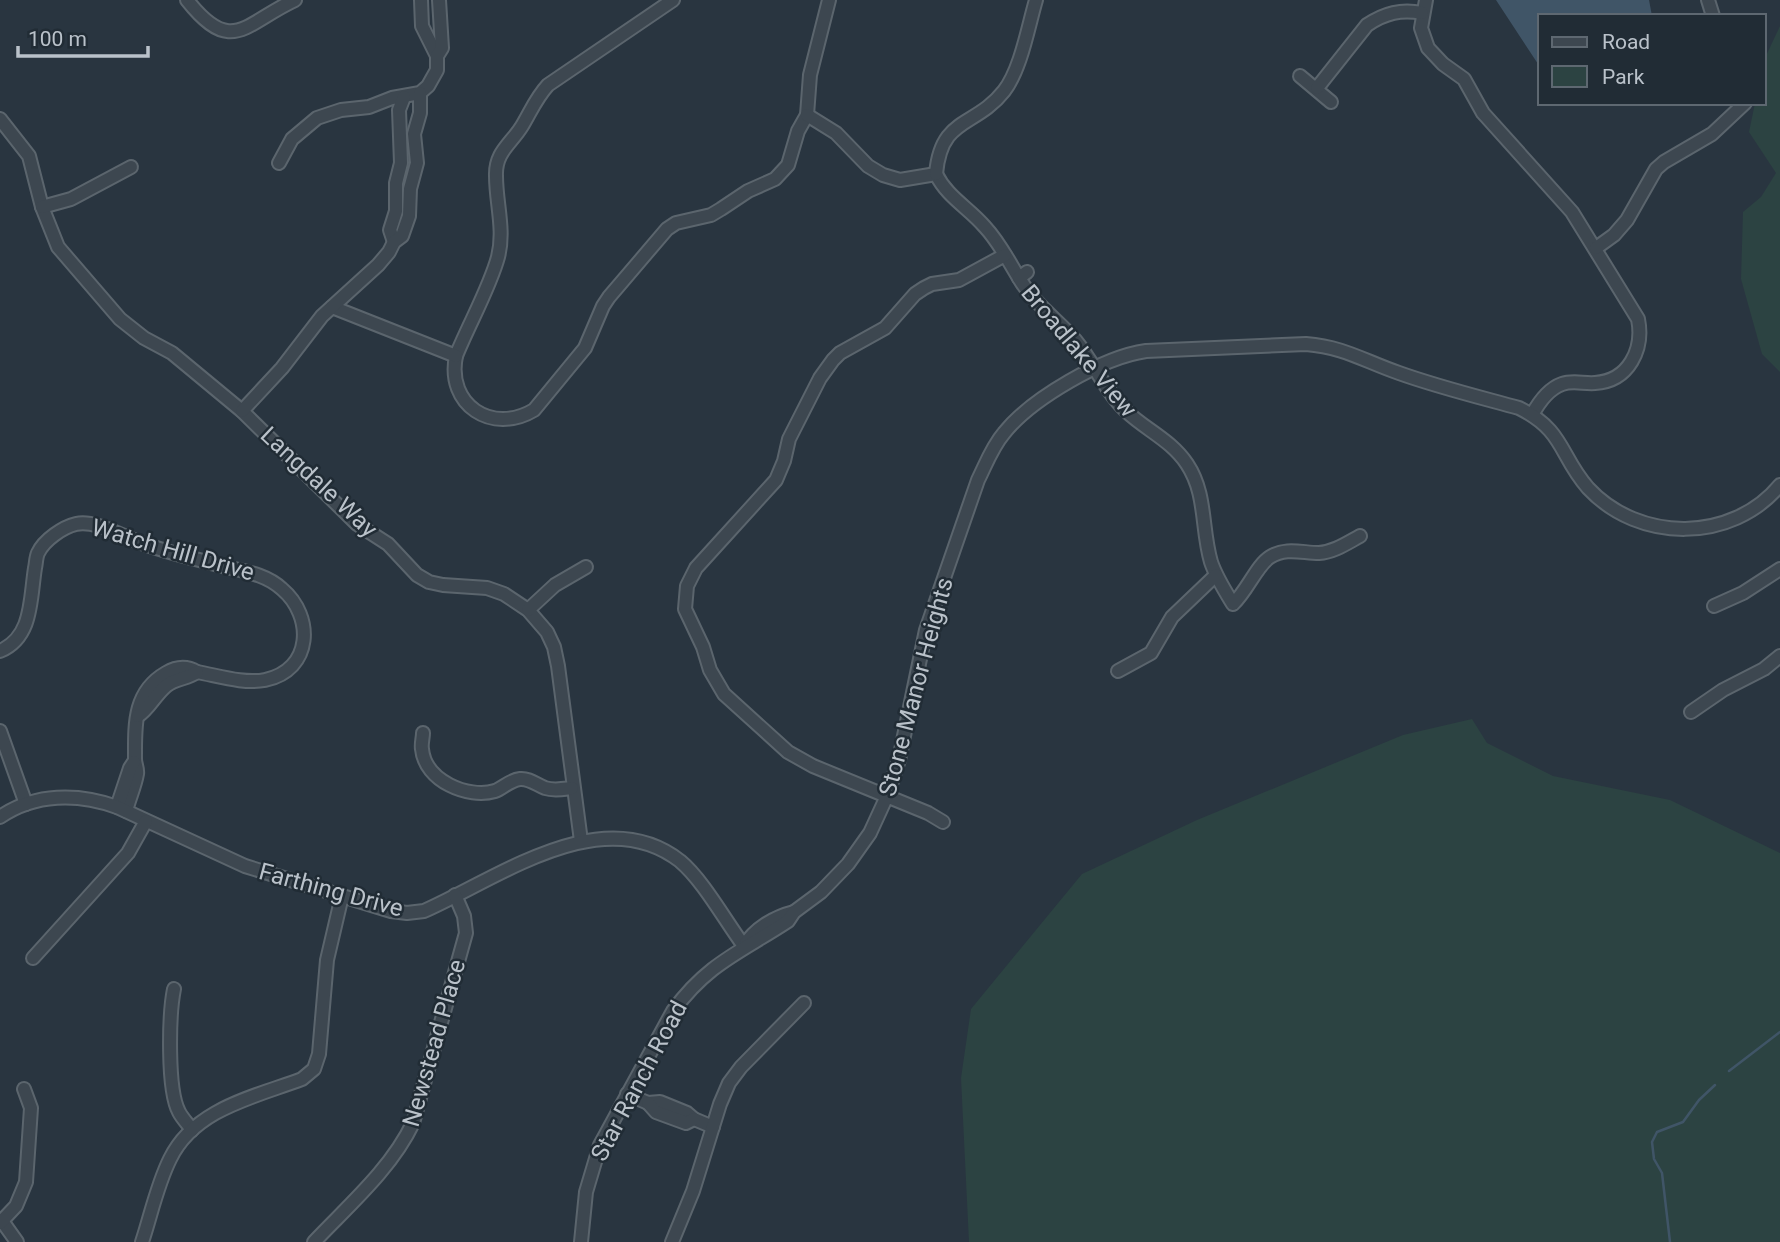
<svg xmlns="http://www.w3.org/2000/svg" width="1780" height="1242" font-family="Roboto,sans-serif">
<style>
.green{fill:#2c4342}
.water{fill:#405567}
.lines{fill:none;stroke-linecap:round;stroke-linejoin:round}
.stream{stroke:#405567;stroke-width:2.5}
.minor-casing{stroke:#5b656d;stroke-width:16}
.minor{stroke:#3d4750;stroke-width:12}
.labels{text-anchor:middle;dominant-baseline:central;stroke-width:5;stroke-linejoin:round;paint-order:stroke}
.street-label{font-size:24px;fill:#bac2ca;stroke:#212c35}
</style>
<rect width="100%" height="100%" fill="#293540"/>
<g class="green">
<path d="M1780,26V372L1762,354L1741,279L1743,212L1761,197L1776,173L1749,132L1755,103H1764V60Z"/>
<path d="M1472,719L1487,743L1553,776L1670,800L1780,853V1242H969L961,1078L971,1009L1082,874L1197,820L1403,735Z"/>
</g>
<path class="water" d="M1496,0H1649L1652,16H1540V67Z"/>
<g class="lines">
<g class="stream">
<path d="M1729,1071L1780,1032"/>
<path d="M1670,1242L1662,1173L1654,1159L1652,1142L1657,1132L1683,1122L1699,1100L1715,1085"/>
</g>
<defs>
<g id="minor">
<path d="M187,0C232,57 245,23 295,0"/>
<path d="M421,0L422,26L437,56"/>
<path d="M673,0L548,85C536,98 531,111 522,126C511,144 495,152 496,176C496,203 505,230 498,257C490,287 468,326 456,356C446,405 492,435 534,410L585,348L603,306L609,297L667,229L676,223L711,215L721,209L748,191L775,179L788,165L798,131L807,115L810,75L829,0"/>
<path d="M1426,0L1421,28L1428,48L1443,64L1464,79L1483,113L1572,212L1638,319C1644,349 1629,381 1595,383C1584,384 1573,380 1562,384C1548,389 1539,402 1532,415"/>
<path d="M1708,0L1713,16"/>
<path d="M1300,76L1331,102"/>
<path d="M1317,88L1367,25C1385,13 1401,9 1422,13"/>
<path d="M807,115L836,133L868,166L883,175L900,180L936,174C947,197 969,208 985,227C999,242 1008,260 1019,278"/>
<path d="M0,119L29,156L42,207L58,247L120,319L144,338L172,353L242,411L357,524L388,544L417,575L429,582L443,585L487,588L504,594L528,610L547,632L554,647L558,666L581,841"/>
<path d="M279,163L292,139L317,118L341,110L369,107L392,98L420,93L428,86L437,70V56L442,48L439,0"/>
<path d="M936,174C941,116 975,128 1004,91C1021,69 1028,27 1036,0"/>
<path d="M42,207L71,199L131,167"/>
<path d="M394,242L390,230L396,211V183L401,163L399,110L404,97"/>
<path d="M1596,248L1614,235L1627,220L1656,169L1664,162L1712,134L1745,103"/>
<path d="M1027,272L1019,278C1034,304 1057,319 1076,341C1094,363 1105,391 1126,411C1146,430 1171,440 1187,464C1207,494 1201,528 1211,562C1216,577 1225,591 1233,604C1247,591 1257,565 1270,557C1286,547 1302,553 1319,553C1334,552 1347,543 1360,536"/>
<path d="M332,307L456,356"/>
<path d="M242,411L282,368L322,316L378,265L389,252L394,242L402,236L409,216L410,189L417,163L414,134L420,113V93"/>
<path d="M1714,606L1743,593L1780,569"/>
<path d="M528,610L555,585L586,567"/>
<path d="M0,651C33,637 30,599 35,568C36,564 36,557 38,553C44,540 63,527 76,524C93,520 116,533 131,539C160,551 189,557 218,565C241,571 265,573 282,589C314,616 313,670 265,680C244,684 219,676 197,672C187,666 176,667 166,673C133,692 135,725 135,759C135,764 138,769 137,774C135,786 129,799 126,811"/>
<path d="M1118,671L1151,653L1172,617L1216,575"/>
<path d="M1691,712L1723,690L1764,669L1780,656"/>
<path d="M138,716C149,709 155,695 166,686C175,678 188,679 197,672"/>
<path d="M0,731L26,804"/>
<path d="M423,733C423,738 421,744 422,749C425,781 468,799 495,791C503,788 510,780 520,779C529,778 537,785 545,788C554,791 563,789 572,788"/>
<path d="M117,807L130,768L134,762"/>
<path d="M0,817C35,793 78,793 117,807L245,866L391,911L407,913L424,911C497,879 602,800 680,861C703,880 726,922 744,946"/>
<path d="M943,822L928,813L813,766L788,752L724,694L710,670L703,647L685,609L687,586L696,568L776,480L784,461L789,439L820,378L833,360L840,353L885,328L915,294L924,288L932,284L959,280L1005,255"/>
<path d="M744,946C754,929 774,917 794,912"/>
<path d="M33,958L128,853L146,821"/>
<path d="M174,989C169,1014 167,1090 179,1112C182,1118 188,1124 192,1130"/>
<path d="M627,1094L648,1103L660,1102L687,1113L694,1119L713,1127"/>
<path d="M648,1103L656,1112L686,1123L694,1119"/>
<path d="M2,1221L17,1242"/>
<path d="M0,1223L16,1206L26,1182L31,1108L24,1089"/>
<path d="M142,1242C151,1215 157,1185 170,1159C194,1109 254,1097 302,1079L314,1069L319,1054L327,960L342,896"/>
<path d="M314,1242C349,1205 391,1169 413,1123L466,933L464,916L455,895"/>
<path d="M581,1242L586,1192L600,1145L673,1011C708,963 741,952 788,921L794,912L821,892L848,864L870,833L887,796L899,760L926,630L978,480C986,464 992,447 1004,433C1031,399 1103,357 1146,351L1306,344C1344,347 1364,361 1399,373C1438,387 1479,397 1519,408C1565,431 1559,455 1588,488C1639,543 1732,543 1780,485"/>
<path d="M672,1242L693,1191L720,1104L729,1083L741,1067L804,1003"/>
</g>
</defs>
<use href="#minor" class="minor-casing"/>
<use href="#minor" class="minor"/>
</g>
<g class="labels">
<g class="street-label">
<text transform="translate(1079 351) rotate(50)">Broadlake View</text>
<text transform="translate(319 482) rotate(43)">Langdale Way</text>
<text transform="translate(173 550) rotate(16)">Watch Hill Drive</text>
<text transform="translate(916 687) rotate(-75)">Stone Manor Heights</text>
<text transform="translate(331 890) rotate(15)">Farthing Drive</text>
<text transform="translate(434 1043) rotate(-74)">Newstead Place</text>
<text transform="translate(639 1081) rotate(-62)">Star Ranch Road</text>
</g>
</g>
<rect x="1538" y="14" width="228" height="91" fill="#212c35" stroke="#5e6871" stroke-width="2"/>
<rect x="1552" y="37" width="35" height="10" fill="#3d4750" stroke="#5e6871" stroke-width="2"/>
<text x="1602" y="49" font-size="21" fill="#bac2ca">Road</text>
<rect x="1552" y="66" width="35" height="21" fill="#2c4342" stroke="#5e6871" stroke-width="2"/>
<text x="1602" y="84" font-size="21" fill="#bac2ca">Park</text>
<path d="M18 46v10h130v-10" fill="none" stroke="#bac2ca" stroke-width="3.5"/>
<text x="28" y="46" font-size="21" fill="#bac2ca" stroke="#212c35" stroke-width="5" paint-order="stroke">100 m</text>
</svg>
